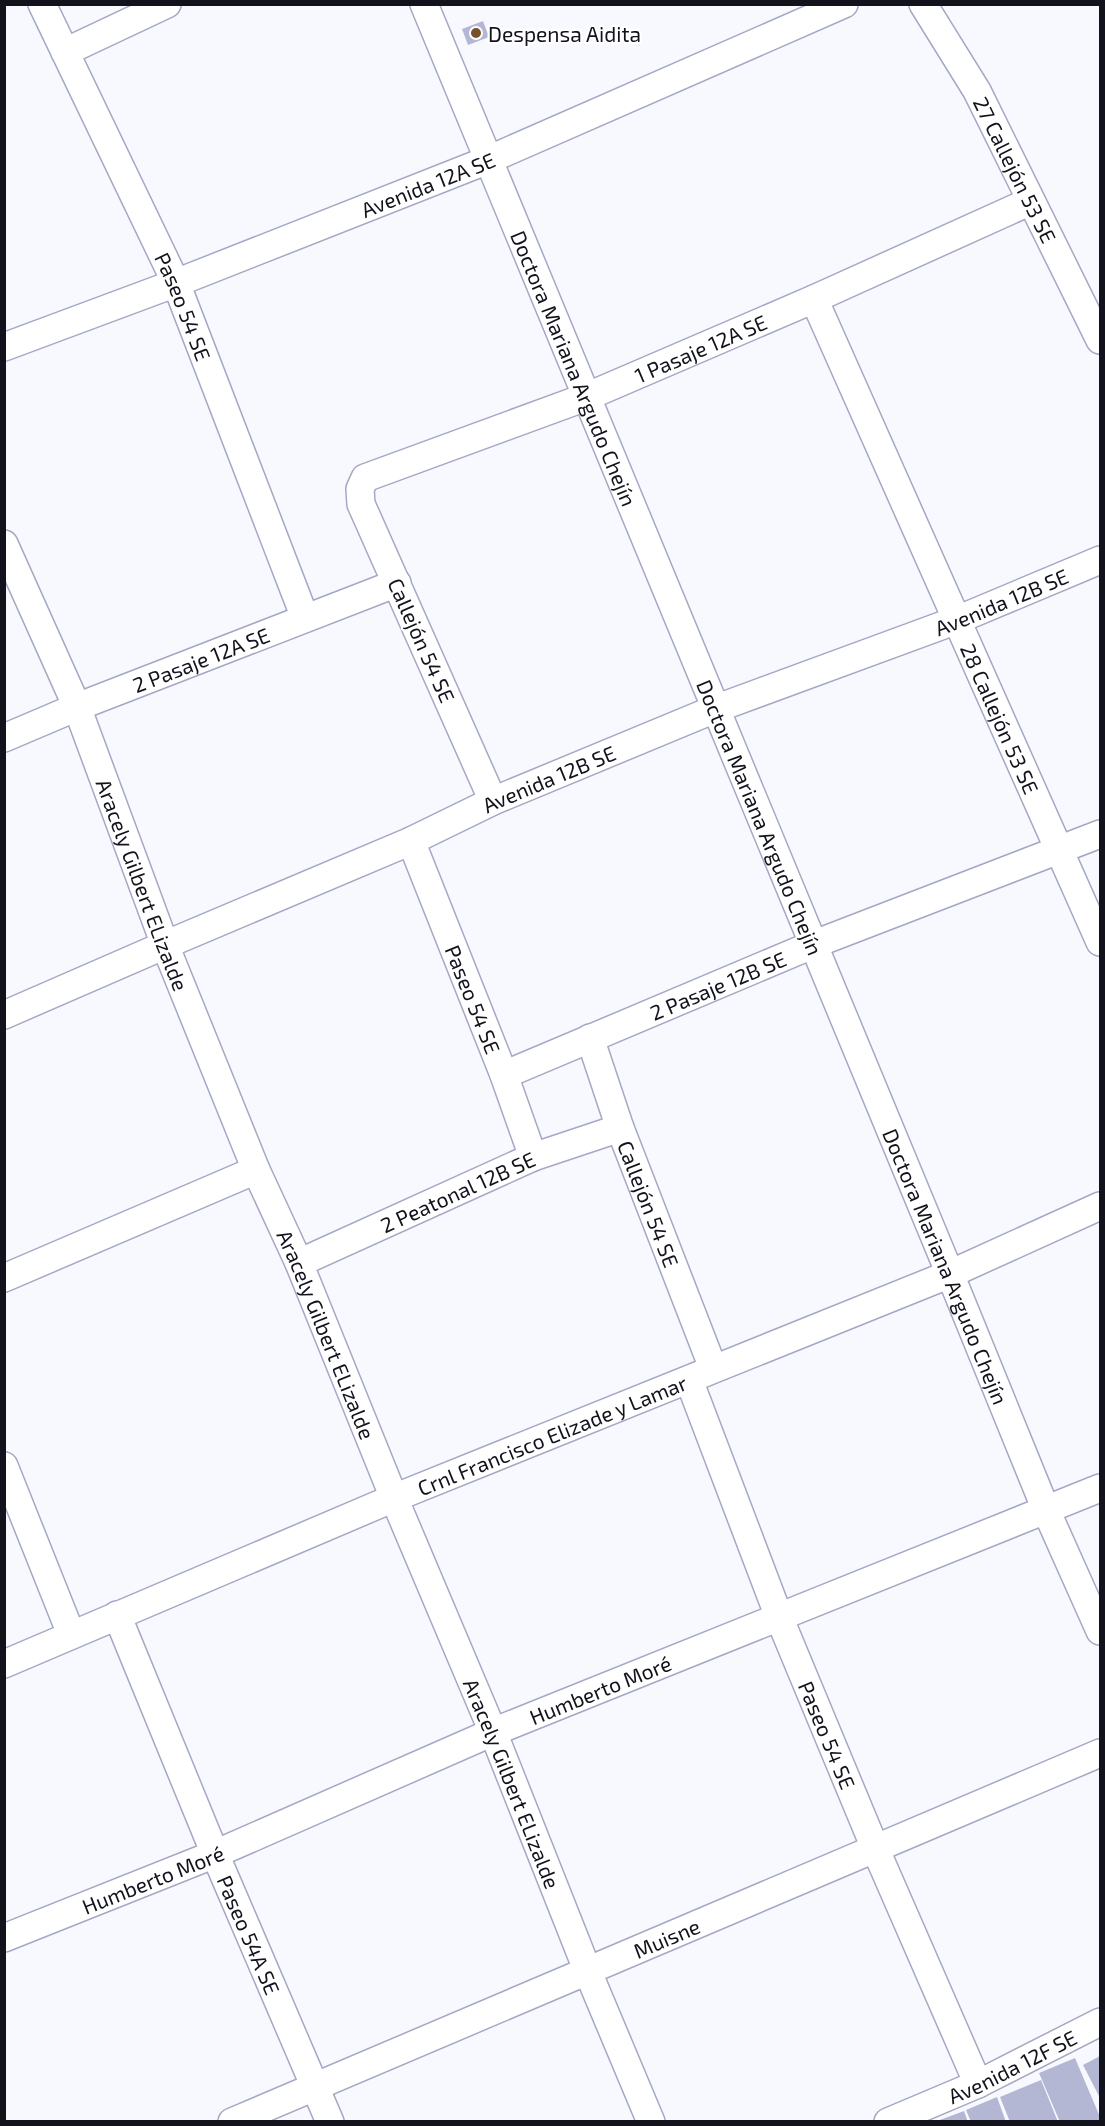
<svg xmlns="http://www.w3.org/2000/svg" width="1105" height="2126" font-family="'Exo 2',sans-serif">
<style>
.building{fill:#b4b7d3}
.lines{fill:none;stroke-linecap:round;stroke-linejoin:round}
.minor-casing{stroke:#a5a8c4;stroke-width:30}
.minor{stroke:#fff;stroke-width:27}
.poi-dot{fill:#76522c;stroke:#fff;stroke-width:2}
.labels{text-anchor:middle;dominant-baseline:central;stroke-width:4.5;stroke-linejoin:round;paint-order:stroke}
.poi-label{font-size:21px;fill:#12121c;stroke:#fff;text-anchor:start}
.street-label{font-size:21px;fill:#12121c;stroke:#fff}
</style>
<rect width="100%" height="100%" fill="#f8f9ff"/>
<g class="building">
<path d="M483,21L489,37L468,45L462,29Z"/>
<path d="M1100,2056V2098L1083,2065Z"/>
<path d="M1075,2058L1100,2117V2122H1060L1039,2073Z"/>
<path d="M1041,2080L1058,2122H1010L1000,2097Z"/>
<path d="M997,2097L1006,2122H971L966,2110Z"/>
<path d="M964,2111L968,2122H937V2121Z"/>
</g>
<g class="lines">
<defs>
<g id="minor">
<path id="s1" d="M42,4L176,283L305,618"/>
<path id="s2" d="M424,4L950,1274L1046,1510L1100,1631"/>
<path id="s3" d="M923,4L977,91L1100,340"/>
<path d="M65,52L167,4"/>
<path id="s4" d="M814,299L1100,942"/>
<path id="s5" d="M4,347L176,283L488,160L844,4"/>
<path id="s6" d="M4,544L77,707L165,945L256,1170L299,1263L394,1498L493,1732L588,1972L651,2122"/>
<path id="s7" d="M4,738L77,707L397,583"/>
<path id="s8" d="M493,801L361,504L360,489L365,478L586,397L814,299L1031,201"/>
<path id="s9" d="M411,841L504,1075L533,1157"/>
<path id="s10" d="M4,1015L165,945L411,841L493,801L715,709L957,620L1100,560"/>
<path id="s11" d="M590,1038L620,1128L713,1368"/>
<path id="s12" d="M504,1075L812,945L1100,834"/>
<path id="s13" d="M299,1263L533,1157L620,1128"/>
<path d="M4,1278L256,1170"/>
<path id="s14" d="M689,1380L779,1617L875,1848L978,2084"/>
<path d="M4,1466L71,1634"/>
<path id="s15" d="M117,1615L215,1854L330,2122"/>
<path id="s16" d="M4,1664L394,1498L950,1274L1100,1206"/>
<path id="s17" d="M4,1938L215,1854L493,1732L1100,1488"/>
<path id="s18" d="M232,2122L1100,1753"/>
<path id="s19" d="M888,2122L978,2084L1100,2022"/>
</g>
</defs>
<use href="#minor" class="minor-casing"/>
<use href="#minor" class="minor"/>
</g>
<circle class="poi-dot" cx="476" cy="33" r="6"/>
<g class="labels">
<g class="poi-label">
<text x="488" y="33">Despensa Aidita</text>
</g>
<g class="street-label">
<text stroke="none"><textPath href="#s3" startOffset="190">27 Callejón 53 SE</textPath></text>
<text stroke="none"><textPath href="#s5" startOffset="454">Avenida 12A SE</textPath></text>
<text stroke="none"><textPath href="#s1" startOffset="334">Paseo 54 SE</textPath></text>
<text stroke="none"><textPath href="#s8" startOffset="712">1 Pasaje 12A SE</textPath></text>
<text stroke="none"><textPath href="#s2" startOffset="394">Doctora Mariana Argudo Chejín</textPath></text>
<text stroke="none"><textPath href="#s10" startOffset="1080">Avenida 12B SE</textPath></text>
<text transform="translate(422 640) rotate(66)">Callejón 54 SE</text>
<text stroke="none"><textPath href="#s7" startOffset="212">2 Pasaje 12A SE</textPath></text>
<text stroke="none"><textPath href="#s4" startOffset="459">28 Callejón 53 SE</textPath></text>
<text stroke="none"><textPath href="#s10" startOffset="594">Avenida 12B SE</textPath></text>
<text stroke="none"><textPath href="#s2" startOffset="880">Doctora Mariana Argudo Chejín</textPath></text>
<text stroke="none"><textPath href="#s6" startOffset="368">Aracely Gilbert ELizalde</textPath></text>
<text stroke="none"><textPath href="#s12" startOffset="232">2 Pasaje 12B SE</textPath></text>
<text stroke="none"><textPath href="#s9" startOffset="170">Paseo 54 SE</textPath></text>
<text stroke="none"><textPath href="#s13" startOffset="174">2 Peatonal 12B SE</textPath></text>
<text stroke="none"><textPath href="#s11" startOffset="176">Callejón 54 SE</textPath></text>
<text stroke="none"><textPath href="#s2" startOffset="1366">Doctora Mariana Argudo Chejín</textPath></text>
<text stroke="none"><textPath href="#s6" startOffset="854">Aracely Gilbert ELizalde</textPath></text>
<text stroke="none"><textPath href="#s16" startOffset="594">Crnl Francisco Elizade y Lamar</textPath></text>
<text stroke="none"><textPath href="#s17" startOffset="646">Humberto Moré</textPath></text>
<text stroke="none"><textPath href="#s14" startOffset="381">Paseo 54 SE</textPath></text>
<text stroke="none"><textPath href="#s6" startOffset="1340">Aracely Gilbert ELizalde</textPath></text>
<text stroke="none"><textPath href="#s17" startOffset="160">Humberto Moré</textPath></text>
<text stroke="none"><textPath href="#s15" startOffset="346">Paseo 54A SE</textPath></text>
<text stroke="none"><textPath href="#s18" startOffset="472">Muisne</textPath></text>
<text stroke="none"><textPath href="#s19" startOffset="136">Avenida 12F SE</textPath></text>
</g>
</g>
<rect width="1105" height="2126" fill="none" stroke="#12121c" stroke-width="12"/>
</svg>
